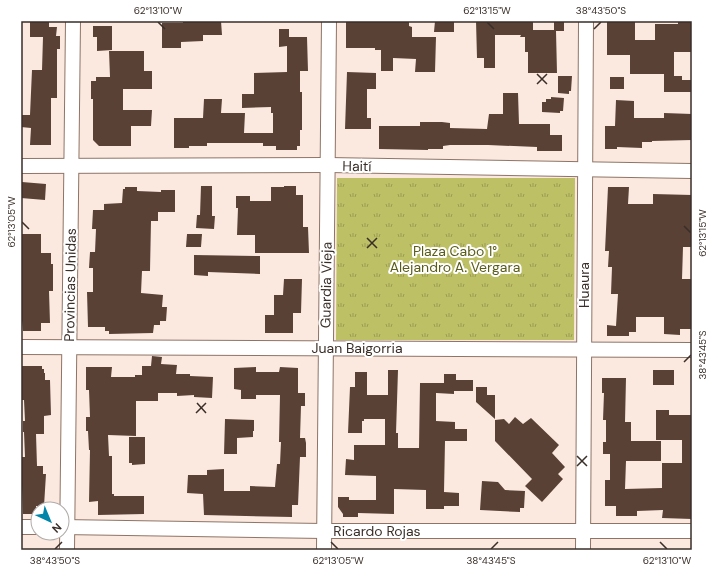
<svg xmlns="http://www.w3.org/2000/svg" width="713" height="571" font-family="'DM Sans',sans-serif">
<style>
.park{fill:url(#park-tufts)}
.building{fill:#594135}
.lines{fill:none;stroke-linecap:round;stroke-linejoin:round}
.minor-casing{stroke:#8e7466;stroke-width:16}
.minor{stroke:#fff;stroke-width:14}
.ticks{fill:none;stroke:#392e28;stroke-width:1.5}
.labels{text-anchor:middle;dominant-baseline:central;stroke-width:4;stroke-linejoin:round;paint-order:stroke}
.street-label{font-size:14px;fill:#392e28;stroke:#fff}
.park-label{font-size:14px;fill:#5a5c17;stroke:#fff}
.neatline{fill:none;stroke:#392e28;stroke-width:1.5}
.ticks-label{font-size:10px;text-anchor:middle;fill:#392e28}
</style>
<defs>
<pattern id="park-tufts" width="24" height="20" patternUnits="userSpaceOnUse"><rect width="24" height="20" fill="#bdc064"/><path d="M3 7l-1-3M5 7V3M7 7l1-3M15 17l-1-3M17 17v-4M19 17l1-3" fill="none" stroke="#9b9c52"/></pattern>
</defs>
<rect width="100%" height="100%" fill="#fbe9e0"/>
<path class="park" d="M337,178H575L574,340H336Z"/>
<g class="building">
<path d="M30,21H49V27H57L56,36H60V49H57V98H51V145H30L31,128L21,127V115H30L32,70H42L43,37H30Z"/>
<path d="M183,21H221L222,35H203V41L181,42V48H162V23H183Z"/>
<path d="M346,21H409V26L412,27V37H436L435,72H415L416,59L393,58V71H381V50H375V48H346Z"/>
<path d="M435,21H454V32H434Z"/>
<path d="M476,21H533V30H554V21H564V31H556L557,73H528V52H525V37H520L521,35H495V68H484V58H477Z"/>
<path d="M607,21H635V40H655V24H678V21H692V52H674V76H682V80H692V92H664V74H630V55H607Z"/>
<path d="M93,26H112V50L97,51V37H93Z"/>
<path d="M279,29H289V37H307L308,71H300V92H302V130H300V146H297V150H276V146H263V143H207V146H189V148H174V118H203L204,99H222L221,113H245L244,133H273V113H271V107L242,108V94H254V73L287,72V46L279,47Z"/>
<path d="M109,51H144V71H152V89H123V110H152L151,126H131V146H99L93,140V99H91V81H96V77H110Z"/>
<path d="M347,72L376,73V89H367V118H371V129H345Z"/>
<path d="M558,76H572L571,91H569V94L558,93Z"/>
<rect x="610" y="77" width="14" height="12"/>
<path d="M503,93H518L519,124H550V135H562V151H537V147L488,145H450L443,146V149H428V150L379,149V126H420V122H442L450,123V128L487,129L489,114H503Z"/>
<path d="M551,97L564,98L563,111H560V113L542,112V102H546V99H551Z"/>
<path d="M616,100L634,101V118H664V113L692,114V140L652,141V142H642V148L617,147V149H605V126H615Z"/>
<path d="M22,182L46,184L45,200L21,198Z"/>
<path d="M201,186H212V216H215L214,229L196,228L197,215H200Z"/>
<path d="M284,186H296V195H303V227H308L309,253H255V235H237L238,208H236V196H250V201H271V187H284Z"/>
<path d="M125,187H137V191L161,192V190H175V212H158V221H151L150,271H142L141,293L163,295L162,307H167L166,321H160V325H154L153,333L109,334V331H105V327H88L87,292H93V268H89L90,252H95L96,229H92L93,210H104V204L122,203L123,189H125Z"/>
<path d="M608,187H629L628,204H653V194L692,195V247H683L682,279H692V329H680V335L664,334V317H636V332H629V336H607V325L616,326L618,294H611L612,267H608L609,251H605Z"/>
<path d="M21,234H41V253H51V264H53V291H49L50,323H41V331H23L21,310Z"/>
<path d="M187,234H202L201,247H186Z"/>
<path d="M194,255L260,256V274L208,272V276L194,275Z"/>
<path d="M284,279H302L301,313H293V333H265V315H274V295H283Z"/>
<path d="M152,356L162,357L161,364L177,365L176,374H190V376L213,377L212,398L194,397V395L177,396V393H158V401H136V436L108,435L109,456H112V494H114V496H144V514L98,515V501L89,502L90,450H89L88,431H86V417H90L89,390H86V367H112L111,377H135V375H142V366H151Z"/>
<path d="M21,366H42V369H44V373H45V380H50L51,415L44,416V434H36L37,466H43V474H46L44,506H36V514H23L21,457H25L24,432H23V421H25L24,400H21Z"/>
<path d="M256,367V372H279L280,367L298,368V393H305V406H301L300,438H305L306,443V457H300L298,505H292V517L204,515L203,494L187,493L188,475H207V470L224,469V491H250V486L275,487L277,464H280L281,442H279L280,395H256V399H241V390L234,389V368Z"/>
<path d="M388,370H398L396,433H398V448H419L420,383H444V374H456V380H473V391H454V394L436,393V421L455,422V429H467V441H445L444,492L459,493V506H444V509H426V490L394,489V514L358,513V517H343V514L338,507V497H349V500H376V476L345,475L346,459L354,460V445H385V419H364V421H362V433H348L350,387H355V372H367V395H388Z"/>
<rect x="653" y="370" width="21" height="15"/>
<path d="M602,378H626L625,422H631V441H661V461H626L625,489L662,488V463H682V440H656V410H669V415H692V519L662,518L663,510L637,511V516H616V506H605V480H610V454H603V442H606V420H603L604,393H602Z"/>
<path d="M476,387H487V395H495V419L476,402Z"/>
<path d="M515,417L523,424L531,418L559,445L552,453L565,467L558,474L563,479L542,502L525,486L532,479L495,441V420L504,419L509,424Z"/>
<path d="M225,419L254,420V431H253V437L237,438V454H224Z"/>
<path d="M129,437H145V464L132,465V463H129Z"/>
<path d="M482,481L498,482L505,490L525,491L524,508H520V512L480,510Z"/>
</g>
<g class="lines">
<defs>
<g id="minor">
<path d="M21,166L328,165L692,171"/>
<path d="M21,347L692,350"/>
<path d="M21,527H38"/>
<path d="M62,527L324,531H692"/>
<path d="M67,550L73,21"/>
<path d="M324,550L329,21"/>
<path d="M583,550L586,21"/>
</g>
</defs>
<use href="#minor" class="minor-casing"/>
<use href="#minor" class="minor"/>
</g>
<path class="ticks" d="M158,22L165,29M487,22L494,29M594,29L601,22M537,74L547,84M537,84L547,74M22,222L29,229M684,226L691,233M367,238L377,248M367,248L377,238M684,362L691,355M197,403L206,413M196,413L206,403M577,456L587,466M577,466L587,456M331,542L338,549M660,542L667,549M55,549L62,542M491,549L498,542"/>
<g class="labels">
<g class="street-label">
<text transform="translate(357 166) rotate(1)">Haití</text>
<text transform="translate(70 285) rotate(-89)">Provincias Unidas</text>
<text transform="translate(326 285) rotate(-89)">Guardia Vieja</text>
<text transform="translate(584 285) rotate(-90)">Huaura</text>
<text x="357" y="348">Juan Baigorria</text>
<text x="377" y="531">Ricardo Rojas</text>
</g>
<g class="park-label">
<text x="455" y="251">Plaza Cabo 1°<tspan x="455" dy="16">Alejandro A. Vergara</tspan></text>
</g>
</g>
<rect width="713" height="571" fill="none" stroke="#ffffff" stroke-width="44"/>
<g transform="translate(50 521) rotate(136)"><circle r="19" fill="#ffffff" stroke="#b0aba9"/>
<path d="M0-3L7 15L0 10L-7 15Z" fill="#0285a8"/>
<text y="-6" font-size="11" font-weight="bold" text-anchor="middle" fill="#392e28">N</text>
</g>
<rect x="22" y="22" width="669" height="527" class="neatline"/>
<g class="ticks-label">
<text x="158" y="14">62°13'10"W</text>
<text x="487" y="14">62°13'15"W</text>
<text x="601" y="14">38°43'50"S</text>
<text transform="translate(11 222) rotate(-90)" y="4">62°13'05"W</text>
<text transform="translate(702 233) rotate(-90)" y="4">62°13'15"W</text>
<text transform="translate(702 355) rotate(-90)" y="4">38°43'45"S</text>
<text x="55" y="564">38°43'50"S</text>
<text x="338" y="564">62°13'05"W</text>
<text x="491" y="564">38°43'45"S</text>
<text x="667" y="564">62°13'10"W</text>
</g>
</svg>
